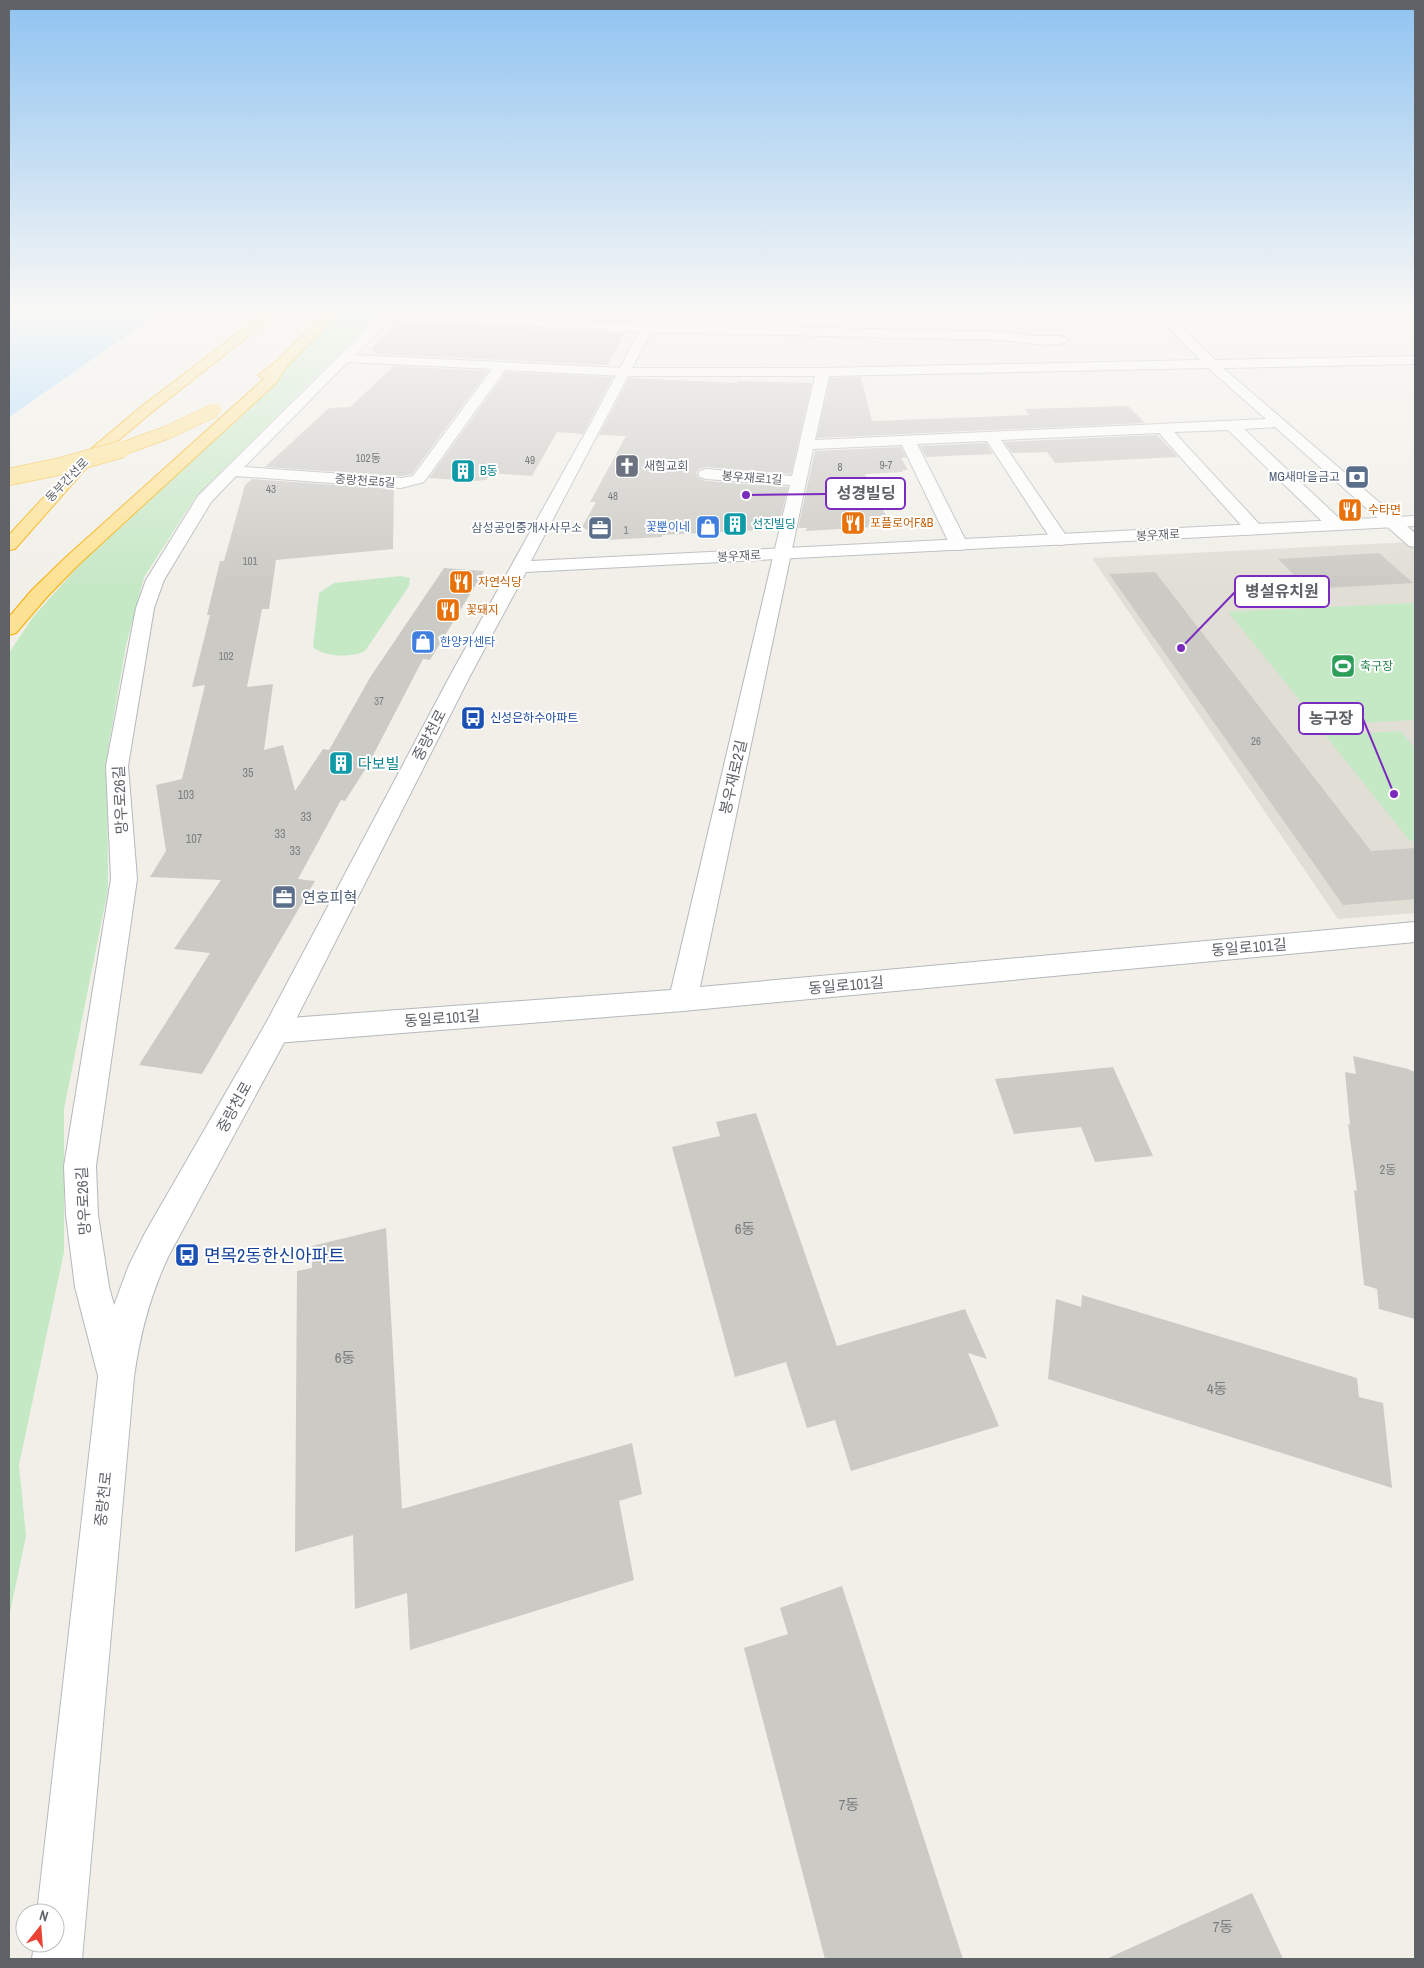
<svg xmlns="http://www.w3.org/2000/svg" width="1424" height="1968" font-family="'Archivo Narrow','Noto Sans KR',sans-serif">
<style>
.education{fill:#e1ded6}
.green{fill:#c5e8c5}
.water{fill:#aadaff}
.building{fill:#cccac5}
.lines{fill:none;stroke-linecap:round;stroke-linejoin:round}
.street-casing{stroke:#b5b8bc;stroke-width:2}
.secondary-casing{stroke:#b6babf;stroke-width:2}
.highway-casing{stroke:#f9ab00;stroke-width:2}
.street{fill:#fff;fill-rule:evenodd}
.secondary{fill:#fff;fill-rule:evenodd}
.highway{fill:#fde293;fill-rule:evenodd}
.highway-bridge-far1-casing{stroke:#f9ab00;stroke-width:14;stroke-linecap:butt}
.highway-bridge-casing{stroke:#f9ab00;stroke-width:18;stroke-linecap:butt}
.highway-bridge-far1{stroke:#fde293;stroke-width:13}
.highway-bridge{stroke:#fde293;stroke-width:17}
.labels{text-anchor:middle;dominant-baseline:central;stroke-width:4;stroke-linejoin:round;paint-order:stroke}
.far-number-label{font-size:11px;fill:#7a7d7f}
.far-worship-label{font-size:12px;fill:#5b616d;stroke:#fff;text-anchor:start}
.far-culture-label{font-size:12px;fill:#0d838f;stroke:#fff;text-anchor:start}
.far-service-label{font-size:12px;fill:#4e5e75;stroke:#fff;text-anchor:end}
.far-street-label{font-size:12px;fill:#5f6368;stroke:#fff}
.far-food-label{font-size:12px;fill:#c56008;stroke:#fff;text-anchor:start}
.far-shop-label{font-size:12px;fill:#366cbe;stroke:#fff;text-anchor:end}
.far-leisure-label{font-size:12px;fill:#27864d;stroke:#fff;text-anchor:start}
.far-transit-label{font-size:12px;fill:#164399;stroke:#fff;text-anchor:start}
.number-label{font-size:12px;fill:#7a7d7f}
.street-label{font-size:15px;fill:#5f6368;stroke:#fff}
.culture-label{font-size:15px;fill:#0d838f;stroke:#fff;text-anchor:start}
.service-label{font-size:15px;fill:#4e5e75;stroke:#fff;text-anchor:start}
.near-number-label{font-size:15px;fill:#7a7d7f}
.near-transit-label{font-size:18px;fill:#164399;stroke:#fff;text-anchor:start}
.leader{fill:none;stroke:#7b2cbf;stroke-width:2}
.callout-dot{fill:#7b2cbf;stroke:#fff;stroke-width:2}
.callout{fill:#fff;stroke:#7b2cbf;stroke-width:2}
.callout-label{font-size:16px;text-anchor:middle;font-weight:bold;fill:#5f6368}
</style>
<rect width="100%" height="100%" fill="#f1efe8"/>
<path class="education" d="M1411,542L1415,545V913L1338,919L1092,558Z"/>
<g class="green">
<path d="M344,311H381L195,498L144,577L126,645L107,755L108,889L64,1109V1252L19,1465L26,1536L9,1617V653L33,617L83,561Z"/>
<path d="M401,576L410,578L409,586L365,651C352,658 324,657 313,647L319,593L334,583Z"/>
<path d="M1412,603L1415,606V720L1320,725L1228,612Z"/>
<path d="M1400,731L1415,748V840L1410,841L1325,735Z"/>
</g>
<path class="water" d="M9,311H162L9,417Z"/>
<g class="building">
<path d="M422,311L543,312L634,311L629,321Z"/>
<path d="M400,322L624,333L608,365L378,354L371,349Z"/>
<path d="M394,366L488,371L412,474L401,476L265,467L329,408L350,407Z"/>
<path d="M506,372L613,377L583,434L557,432L532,476L491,473L486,480L474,481L429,478Z"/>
<path d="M861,377L872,421L1029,415L1025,409L1128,406L1145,423L817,438L830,378Z"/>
<path d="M629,378L737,383L738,381L812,383L791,474L706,467L699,469L696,473L698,478L706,481L788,487L778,529L662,535V537L606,540L582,527L596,502H590L626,436L599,435Z"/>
<path d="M1157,435L1178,457L1055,463L1047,452L1012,453L1004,442Z"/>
<path d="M986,443L993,454L926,457L920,446Z"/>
<path d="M901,447L906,457L901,458L908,470H902L903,472L865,474L891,526L806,531L807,528H798L815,451Z"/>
<path d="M252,479L394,489L393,549L276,560L269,609H262L247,687L273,684L264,750L283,745L295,791L323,749L329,750L371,676L444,568L484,571L430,660L423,659L368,765L345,801L341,800L298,879L315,881L202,1074L139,1065L210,953L174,949L221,880L150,877L166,851L156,785L182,779L205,685L192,687L210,615H207L220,561H224L245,485Z"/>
<path d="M1379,553L1413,583L1308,589L1278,559Z"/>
<path d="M1155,572L1371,851L1415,848V899L1343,905L1109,574Z"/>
<path d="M1353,1056L1408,1069L1415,1072V1319L1379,1309L1377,1289L1364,1285L1354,1190L1357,1191L1348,1124L1350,1125L1345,1072L1356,1074Z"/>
<path d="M1113,1067L1153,1156L1095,1162L1081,1127L1014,1134L995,1079Z"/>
<path d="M756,1113L837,1346L965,1309L987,1359L968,1353L999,1426L851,1471L835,1420L807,1428L786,1362L735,1377L672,1147L720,1136L716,1122Z"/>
<path d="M386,1228L402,1509L632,1443L642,1494L619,1501L634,1580L410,1650L407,1593L355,1609L353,1535L295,1552L297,1271L312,1268V1246Z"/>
<path d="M1082,1295L1357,1378L1359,1397L1383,1403L1392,1488L1048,1379L1056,1299L1081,1307Z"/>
<path d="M842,1586L963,1959H825L744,1648L788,1634L780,1608Z"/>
<path d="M1252,1893L1283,1959H1106Z"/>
</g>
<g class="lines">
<defs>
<path id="street" d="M385,311L647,324L1000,332L1035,336H1062L1068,340C1059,350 1014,341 1000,340L647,332L390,320L355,355L624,368H823L1200,360L1152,311H1165L1215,360L1415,356V364L1223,368L1415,533V547L1409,546L1275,427L1244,429L1342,521L1344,525L1342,529H1330L1228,430L1174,432L1261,526L1263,530L1261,534H1249L1159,433L1001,440L1069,540L1066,544L1060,545L1054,544L987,441L917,444L968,545L965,549L959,550L953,549L950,545L902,445L813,449L700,987L1415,922V942L683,1011L276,1043L266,1039L262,1031L266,1023L276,1019L671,990L790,485L706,479L700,477L698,474L700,471L706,469L792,476L815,376H624L505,370L424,482L401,488L236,476L211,502L164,580L154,608L128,766L137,879L96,1166L98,1215L109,1287L134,1376L129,1389L116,1394L103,1389L98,1376L75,1287L66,1215L64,1166L111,879L106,766L136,608L146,580L198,496ZM348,362L492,369L413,476L401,478L244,467ZM1208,368L1266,419L815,440L829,376Z"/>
<path id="secondary" d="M650,311H662L531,561L1415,516V526L526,572L471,674L286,1039L169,1255C150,1295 140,1334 134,1377L82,1959H32L34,1943H55V1913H37L98,1377L113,1308L129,1265L145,1233L266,1023L451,674L593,419Z"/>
<g id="highway">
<path d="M267,311H280L152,412L89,465L15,549L9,550V535L79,459L142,406Z"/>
<path d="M328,311H341L286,367L276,383L77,566L46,598L16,633L9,635V617L32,590L65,558L264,379L258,375L276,362Z"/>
</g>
</defs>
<use href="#street" class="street-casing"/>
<use href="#secondary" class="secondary-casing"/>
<use href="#highway" class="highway-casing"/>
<use href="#street" class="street"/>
<use href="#secondary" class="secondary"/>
<use href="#highway" class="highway"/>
<defs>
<path id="highway-bridge-far1" d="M119,450L166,433L215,410"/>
<path id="highway-bridge" d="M9,477L62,466L122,449"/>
</defs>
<use href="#highway-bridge-far1" class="highway-bridge-far1-casing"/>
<use href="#highway-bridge" class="highway-bridge-casing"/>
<use href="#highway-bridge-far1" class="highway-bridge-far1"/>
<use href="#highway-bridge" class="highway-bridge"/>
</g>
<linearGradient id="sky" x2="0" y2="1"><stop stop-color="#8fc3f1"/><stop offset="0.53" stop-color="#f9f8f5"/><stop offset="1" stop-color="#f9f8f5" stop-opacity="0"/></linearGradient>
<rect width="1424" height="586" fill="url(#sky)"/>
<defs>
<symbol id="church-square" viewBox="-11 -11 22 22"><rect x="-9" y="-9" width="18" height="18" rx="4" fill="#6b7280" stroke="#fff"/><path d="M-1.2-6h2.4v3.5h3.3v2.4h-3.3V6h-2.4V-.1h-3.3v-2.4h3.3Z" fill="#fff"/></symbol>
<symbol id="building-square" viewBox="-11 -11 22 22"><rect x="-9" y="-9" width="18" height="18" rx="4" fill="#0f9aa8" stroke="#fff"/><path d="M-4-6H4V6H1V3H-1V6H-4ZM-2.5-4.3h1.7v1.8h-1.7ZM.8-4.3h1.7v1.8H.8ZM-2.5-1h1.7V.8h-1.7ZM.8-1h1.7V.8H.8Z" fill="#fff"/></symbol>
<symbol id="bank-square" viewBox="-11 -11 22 22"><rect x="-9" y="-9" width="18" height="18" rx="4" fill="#5c6f8a" stroke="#fff"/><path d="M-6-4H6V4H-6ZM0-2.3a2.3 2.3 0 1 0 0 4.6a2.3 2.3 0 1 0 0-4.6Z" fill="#fff"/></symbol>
<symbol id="restaurant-square" viewBox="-11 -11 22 22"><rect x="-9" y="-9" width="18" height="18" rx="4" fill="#e8710a" stroke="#fff"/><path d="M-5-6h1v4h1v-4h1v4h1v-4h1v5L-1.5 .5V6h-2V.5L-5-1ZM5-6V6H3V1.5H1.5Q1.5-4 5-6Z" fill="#fff"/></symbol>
<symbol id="shop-square" viewBox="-11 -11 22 22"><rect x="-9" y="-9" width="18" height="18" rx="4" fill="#3f7fe0" stroke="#fff"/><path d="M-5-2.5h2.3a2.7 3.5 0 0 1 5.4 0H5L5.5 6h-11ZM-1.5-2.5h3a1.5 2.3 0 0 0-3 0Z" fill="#fff"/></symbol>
<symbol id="office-square" viewBox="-11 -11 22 22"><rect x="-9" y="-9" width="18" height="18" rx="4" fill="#5c6f8a" stroke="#fff"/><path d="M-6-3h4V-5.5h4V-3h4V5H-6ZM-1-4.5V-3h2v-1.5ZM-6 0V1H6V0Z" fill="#fff"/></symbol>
<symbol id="stadium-square" viewBox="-11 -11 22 22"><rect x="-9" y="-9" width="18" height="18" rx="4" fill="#2e9e5b" stroke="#fff"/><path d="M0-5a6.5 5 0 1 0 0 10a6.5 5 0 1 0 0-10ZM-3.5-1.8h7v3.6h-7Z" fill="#fff"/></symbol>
<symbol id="bus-square" viewBox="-11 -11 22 22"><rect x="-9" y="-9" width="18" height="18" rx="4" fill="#1a4fb4" stroke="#fff"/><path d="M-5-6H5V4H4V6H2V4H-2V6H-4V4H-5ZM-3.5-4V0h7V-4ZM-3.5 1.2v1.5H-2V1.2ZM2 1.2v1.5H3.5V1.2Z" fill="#fff"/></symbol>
</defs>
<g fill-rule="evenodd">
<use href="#church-square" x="613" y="452" width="28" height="28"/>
<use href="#building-square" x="449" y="457" width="28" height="28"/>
<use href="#bank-square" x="1343" y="463" width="28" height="28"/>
<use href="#restaurant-square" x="1336" y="496" width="28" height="28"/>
<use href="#restaurant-square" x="839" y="509" width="28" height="28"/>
<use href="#building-square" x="721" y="510" width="28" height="28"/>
<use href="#shop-square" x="694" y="513" width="28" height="28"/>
<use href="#office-square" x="586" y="514" width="28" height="28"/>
<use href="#restaurant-square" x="447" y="568" width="28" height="28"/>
<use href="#restaurant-square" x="434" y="596" width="28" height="28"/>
<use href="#shop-square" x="409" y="628" width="28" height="28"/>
<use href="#stadium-square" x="1329" y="652" width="28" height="28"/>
<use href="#bus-square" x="459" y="704" width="28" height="28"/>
<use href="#building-square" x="327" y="749" width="28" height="28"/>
<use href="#office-square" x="270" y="883" width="28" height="28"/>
<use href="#bus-square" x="173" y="1241" width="28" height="28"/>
</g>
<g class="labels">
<g class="far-number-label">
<text x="368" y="458">102동</text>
<text x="530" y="460">49</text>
<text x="886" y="465">9-7</text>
<text x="840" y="467">8</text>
<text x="271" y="489">43</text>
<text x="613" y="496">48</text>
<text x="626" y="530">1</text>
<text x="250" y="561">101</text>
<text x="226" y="656">102</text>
<text x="379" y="701">37</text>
<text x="1256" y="741">26</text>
</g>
<g class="far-worship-label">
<text x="644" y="466">새힘교회</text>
</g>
<g class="far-culture-label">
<text x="480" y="471">B동</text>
<text x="752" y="524">선진빌딩</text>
</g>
<g class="far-service-label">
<text x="1340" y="477">MG새마을금고</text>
<text x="582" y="528">삼성공인중개사사무소</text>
</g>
<g class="far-street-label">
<text transform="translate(752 478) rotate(4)">봉우재로1길</text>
<text transform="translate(67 480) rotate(-46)">동부간선로</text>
<text transform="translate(365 481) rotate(4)">중랑천로5길</text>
<text transform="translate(1158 535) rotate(-3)">봉우재로</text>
<text transform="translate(739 556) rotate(-3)">봉우재로</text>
</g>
<g class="far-food-label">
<text x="1368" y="510">수타면</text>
<text x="870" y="523">포플로어F&amp;B</text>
<text x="478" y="582">자연식당</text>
<text x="466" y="610">꽃돼지</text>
</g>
<g class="far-shop-label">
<text x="690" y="527">꽃뿐이네</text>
<text x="440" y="642" text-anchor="start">한양카센타</text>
</g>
<g class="far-leisure-label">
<text x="1360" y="666">축구장</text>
</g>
<g class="far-transit-label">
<text x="490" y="718">신성은하수아파트</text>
</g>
<g class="number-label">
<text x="248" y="773">35</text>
<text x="186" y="795">103</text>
<text x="306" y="817">33</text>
<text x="280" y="834">33</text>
<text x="194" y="839">107</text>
<text x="295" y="851">33</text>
<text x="1388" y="1170">2동</text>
</g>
<g class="street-label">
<text transform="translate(429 735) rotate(-63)">중랑천로</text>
<text transform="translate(733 777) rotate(-77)">봉우재로2길</text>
<text transform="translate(120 800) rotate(-93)">망우로26길</text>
<text transform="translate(1249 947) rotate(-5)">동일로101길</text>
<text transform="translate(846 985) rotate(-5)">동일로101길</text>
<text transform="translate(442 1018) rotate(-4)">동일로101길</text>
<text transform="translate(234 1107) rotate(-61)">중랑천로</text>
<text transform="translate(83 1201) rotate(-93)">망우로26길</text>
<text transform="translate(103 1499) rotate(-84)">중랑천로</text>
</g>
<g class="culture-label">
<text x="358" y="763">다보빌</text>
</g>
<g class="service-label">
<text x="302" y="897">연호피혁</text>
</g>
<g class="near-number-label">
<text x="745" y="1228">6동</text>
<text x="345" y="1357">6동</text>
<text x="1217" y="1388">4동</text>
<text x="849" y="1804">7동</text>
<text x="1223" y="1926">7동</text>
</g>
<g class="near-transit-label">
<text x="204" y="1255">면목2동한신아파트</text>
</g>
</g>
<path class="leader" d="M746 495L826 494M1181 648L1235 592M1394 794L1363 719"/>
<g class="callout-dot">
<circle cx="746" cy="495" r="5"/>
<circle cx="1181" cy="648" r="5"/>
<circle cx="1394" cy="794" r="5"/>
</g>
<g class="callout">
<rect x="826" y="478" width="79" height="31" rx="5"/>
<rect x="1235" y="576" width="94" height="31" rx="5"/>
<rect x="1299" y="703" width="64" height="31" rx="5"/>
</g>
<g class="callout-label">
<text x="866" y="499">성경빌딩</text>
<text x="1282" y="597">병설유치원</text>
<text x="1331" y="724">농구장</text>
</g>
<rect width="1424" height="1968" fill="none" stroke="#5f6368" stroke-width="20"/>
<g transform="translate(40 1928) rotate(17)"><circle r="24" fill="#ffffff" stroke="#bfc1c3"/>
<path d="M0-4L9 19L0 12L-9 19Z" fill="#ea4335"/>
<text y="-8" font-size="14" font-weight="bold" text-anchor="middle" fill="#5f6368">N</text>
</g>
</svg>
